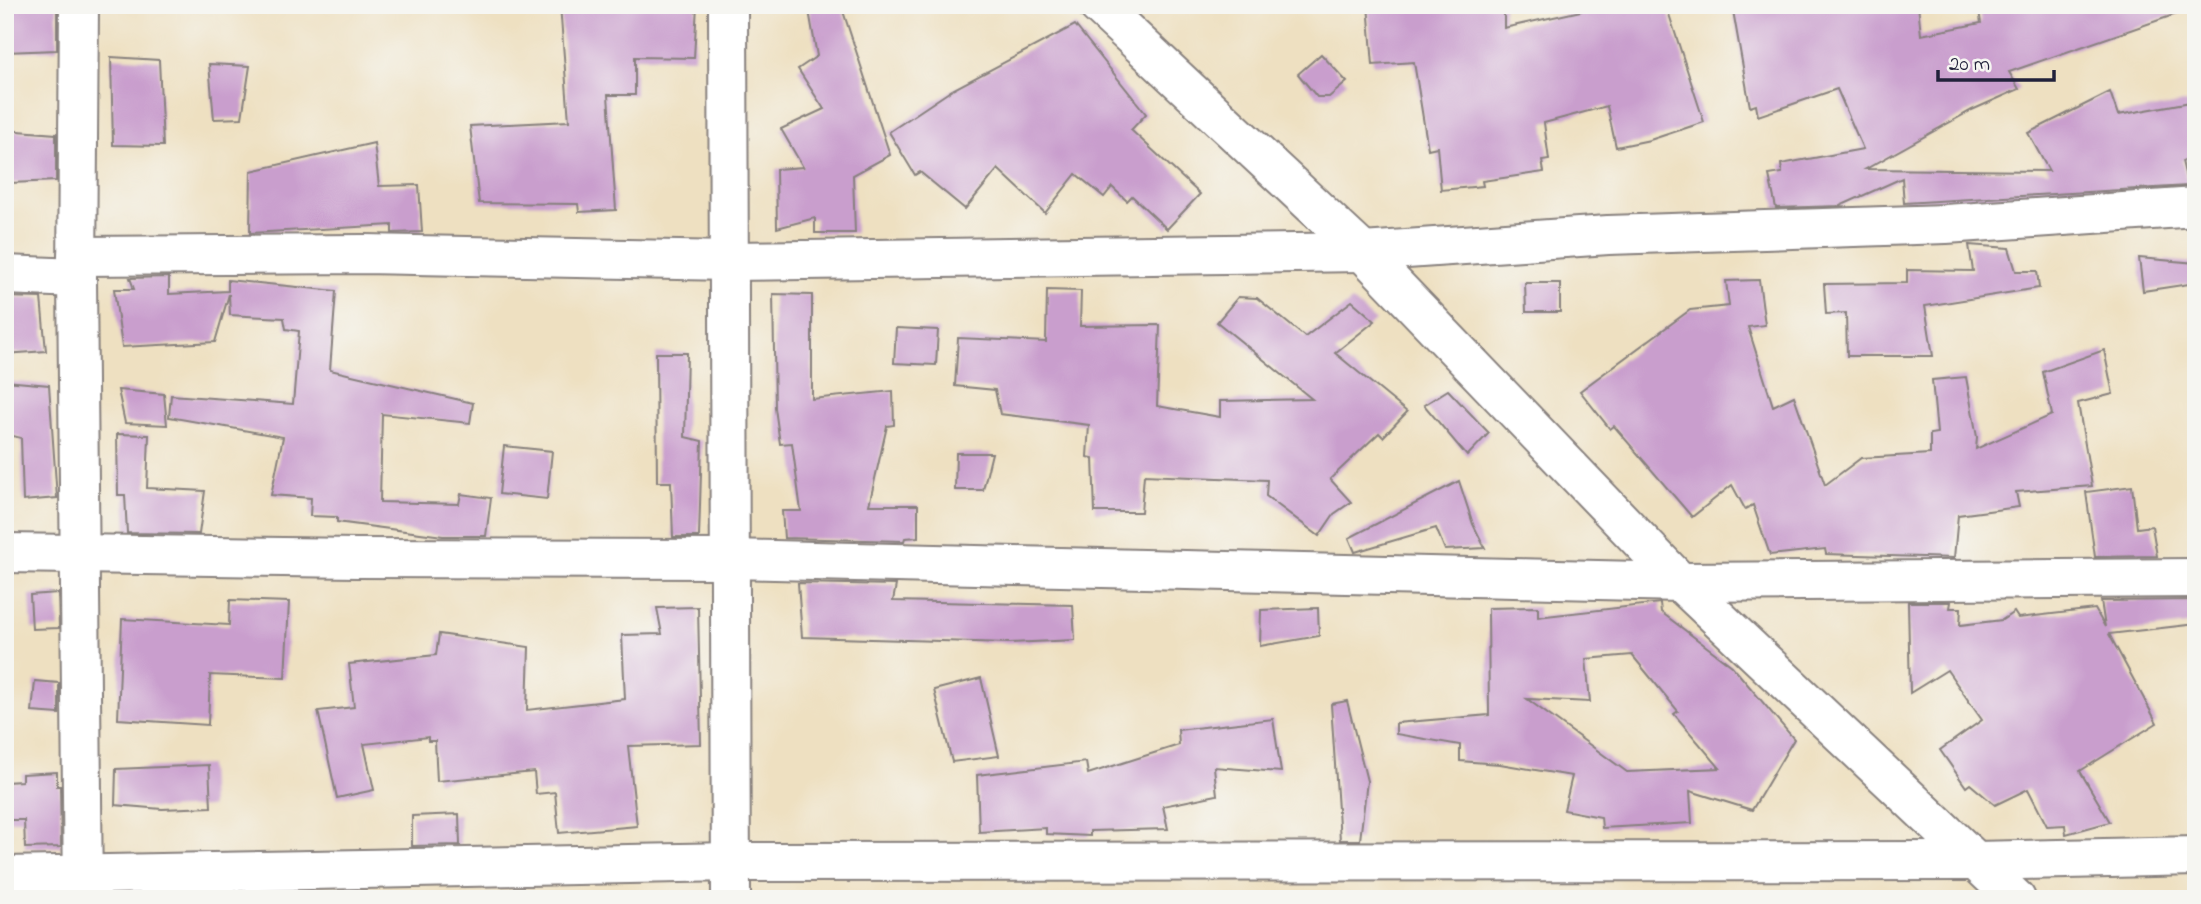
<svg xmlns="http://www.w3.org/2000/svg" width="2201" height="904" font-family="'Indie Flower',sans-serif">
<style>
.building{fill:#c99ecd;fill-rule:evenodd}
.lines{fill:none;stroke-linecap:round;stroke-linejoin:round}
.minor-casing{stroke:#88817e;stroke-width:42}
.minor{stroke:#fff;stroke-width:38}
</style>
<rect width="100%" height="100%" fill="#f6f6f2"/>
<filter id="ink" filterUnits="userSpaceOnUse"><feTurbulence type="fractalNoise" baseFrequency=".0143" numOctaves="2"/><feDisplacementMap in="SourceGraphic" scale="14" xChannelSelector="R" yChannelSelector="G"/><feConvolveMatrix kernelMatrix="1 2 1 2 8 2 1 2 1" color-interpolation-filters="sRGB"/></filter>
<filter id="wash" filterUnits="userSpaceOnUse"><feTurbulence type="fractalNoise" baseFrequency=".00686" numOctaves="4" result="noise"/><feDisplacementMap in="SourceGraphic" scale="28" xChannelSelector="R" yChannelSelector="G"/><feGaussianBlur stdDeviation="1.57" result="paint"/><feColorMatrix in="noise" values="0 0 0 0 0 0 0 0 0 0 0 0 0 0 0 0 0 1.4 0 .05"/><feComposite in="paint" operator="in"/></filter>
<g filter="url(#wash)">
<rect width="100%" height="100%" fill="#eee0c1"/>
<g id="blocks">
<g class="building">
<path d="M5,5H57V50L5,52Z"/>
<path d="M560,5H697L694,58L635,57V95H608L616,210L579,212L578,204L479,203L470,126L569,121Z"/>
<path d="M808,5H841L890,155L853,175L855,233H815V218L777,228L776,169L803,167L781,129L824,109L798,69L817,56Z"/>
<path d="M1368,5H1504V28L1581,11V5H1666L1704,122L1650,140L1616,147L1607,106L1544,123L1549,160L1542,161L1544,172L1482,181L1483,186L1441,190L1437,147L1428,149L1414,62L1373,65Z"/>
<path d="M1732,5H1918L1921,35L1981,23L1978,5H2188V10L2009,72L2019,89L1972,110L1866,169L2049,171L2028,133L2110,92L2118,115L2196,101V155L2182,161L2188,186L1904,203L1902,178L1840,206L1776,208L1769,175L1782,173L1781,164L1863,149L1837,89L1758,116L1756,105L1750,107Z"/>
<path d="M1075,25L1146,114L1131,130L1200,194L1167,229L1132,196L1127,201L1112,187L1104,197L1076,174L1045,213L998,169L965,209L920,172L915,175L889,132L952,90Z"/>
<path d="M1321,54L1347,82L1329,97H1317L1298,74Z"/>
<path d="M111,57L159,60L163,146L113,145Z"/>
<path d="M209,64L250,66L242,118L214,119Z"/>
<path d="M5,130L56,134V181L10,183L5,164Z"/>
<path d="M374,143L379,186L419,185L422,232L392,233V225L250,233L251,171Z"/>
<path d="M1969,245L2009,248L2016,271H2037L2039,288L1925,306L1933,356H1847L1846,313L1826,314L1824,284L1907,283V270L1973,271Z"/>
<path d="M2139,258L2196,263V283L2143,291Z"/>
<path d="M169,277V294L228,291V280L336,291L330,370L473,403L470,423L382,414L380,502L459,504L461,494L491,498L486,536H443L337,522V517L310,516L311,498L271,495L283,437L169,417L171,395L293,404L299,331L286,329L284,318L230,315L229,294L215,342L122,347L114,289H134L130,278Z"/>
<path d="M1759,280L1765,325L1748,327L1773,406L1794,396L1825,485L1861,458L1930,454V434L1937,433L1932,380L1966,377L1977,437L1976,449L2052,415L2043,372L2104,350L2113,394L2078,403L2092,486L2016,492L2019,507L1958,515L1954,558L1826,554L1825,549L1770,555L1753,505L1745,509L1732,485L1692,517L1614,426L1610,429L1580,391L1690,310L1729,306L1726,281Z"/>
<path d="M1525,283H1560V312H1526Z"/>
<path d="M1047,290L1081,291L1080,326L1160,325L1157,406L1220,417V401L1312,399L1217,322L1238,297L1257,298L1305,337L1352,301L1375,321L1335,353L1407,412L1383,437L1379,433L1330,479L1351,502L1334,514L1319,536L1266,496L1267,480L1144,475L1141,512H1095L1093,458L1087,457L1089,425L1000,414L995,390L955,386L958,338L1046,342Z"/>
<path d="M773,294L812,295V399L893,391L894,425L887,426L869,505H918V537L905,538L904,541L784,538L782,511H801L792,443L780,444L775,408Z"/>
<path d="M5,297L41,298L46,351L5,354Z"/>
<path d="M896,328L938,330L936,365L894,363Z"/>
<path d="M656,353H687L685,437L702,441L699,537H673L671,482H657Z"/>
<path d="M5,381L49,385L57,498L23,501L21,438L5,434Z"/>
<path d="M118,390L164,394L167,425L125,423Z"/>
<path d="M1448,390L1489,433L1467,456L1424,405Z"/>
<path d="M117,434L149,435L147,488L205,491L199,534L127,533L125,495H118Z"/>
<path d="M504,446L552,451L547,499L499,494Z"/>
<path d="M956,453H992L983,490H955Z"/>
<path d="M1459,481L1473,524L1485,548L1445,550L1436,528L1355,552L1349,538Z"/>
<path d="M2132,486L2137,528L2152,526L2157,556L2095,557L2086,492Z"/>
<path d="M798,583L896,585L893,601L1073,605L1075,640L1010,643L802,637Z"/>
<path d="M58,593L59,628L32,629L30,595Z"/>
<path d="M230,600L289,602L285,678L210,675L208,725L118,719L122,619L229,625Z"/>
<path d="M2196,600V624L2109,634L2157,723L2080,771L2110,822L2066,834L2065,825L2047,826L2028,789L1995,805L1970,784L1966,787L1940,750L1982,720L1947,670L1910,693L1908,602H1951L1950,608H1961L1960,625L2002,620L2014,612L2018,618L2095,609L2105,627L2101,601Z"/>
<path d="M1660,603L1661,612L1732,666L1794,739L1752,810L1690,791L1692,823L1602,828L1601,817L1564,810L1572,776L1500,764L1460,761V745L1396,734V723L1489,715L1488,608L1538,607V617ZM1632,655L1678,711L1674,714L1720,768L1627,772L1527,699L1590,702L1586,659Z"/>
<path d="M698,607L701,744L628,746L637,826L559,833L555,792L536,794L534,772L437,781L435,741H428V737L364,744L374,790L337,798L318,711L354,707L349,664L436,655L439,634L529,647L527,710L625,699L622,635L662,634L657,608Z"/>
<path d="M1318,608L1319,636L1260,646L1261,610Z"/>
<path d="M981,678L999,756L952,762L934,690Z"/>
<path d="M35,681L59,683V714L32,712Z"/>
<path d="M1347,701L1367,781L1360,840H1340L1331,704Z"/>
<path d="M1273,719L1281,772L1214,767L1217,795L1163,806L1168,829L1090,831V836L1046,834V828L979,832L977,775L1086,762L1088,774L1179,745L1178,730Z"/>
<path d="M209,765L211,807L162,809L115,805L116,769Z"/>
<path d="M57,772V786H60L61,847L25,848L24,820H5V782L22,781V774Z"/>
<path d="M459,814L460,845L412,846V816Z"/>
</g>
</g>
</g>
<g filter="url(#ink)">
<use href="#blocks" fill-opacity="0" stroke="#88817e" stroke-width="2"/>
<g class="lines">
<defs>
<g id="minor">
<path d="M79,5L77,278L83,899"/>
<path d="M728,5L731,899"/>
<path d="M1098,5L1363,252L1680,582L2016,899"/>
<path d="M77,256L364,254L729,261L1363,252L1608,235L1946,224L2196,207"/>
<path d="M5,275L77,278"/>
<path d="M5,553L357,558L730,559L1680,582L2196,578"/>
<path d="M5,876L732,862L1974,861L2196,856"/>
</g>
</defs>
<use href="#minor" class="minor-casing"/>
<use href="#minor" class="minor"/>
</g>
</g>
<rect width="2201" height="904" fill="none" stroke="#f6f6f2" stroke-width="28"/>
<path d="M1938 70v10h116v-10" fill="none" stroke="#22223b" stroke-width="3.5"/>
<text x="1949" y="70" font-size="21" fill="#22223b" stroke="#f6f6f2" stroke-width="5" paint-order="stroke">20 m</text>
</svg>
